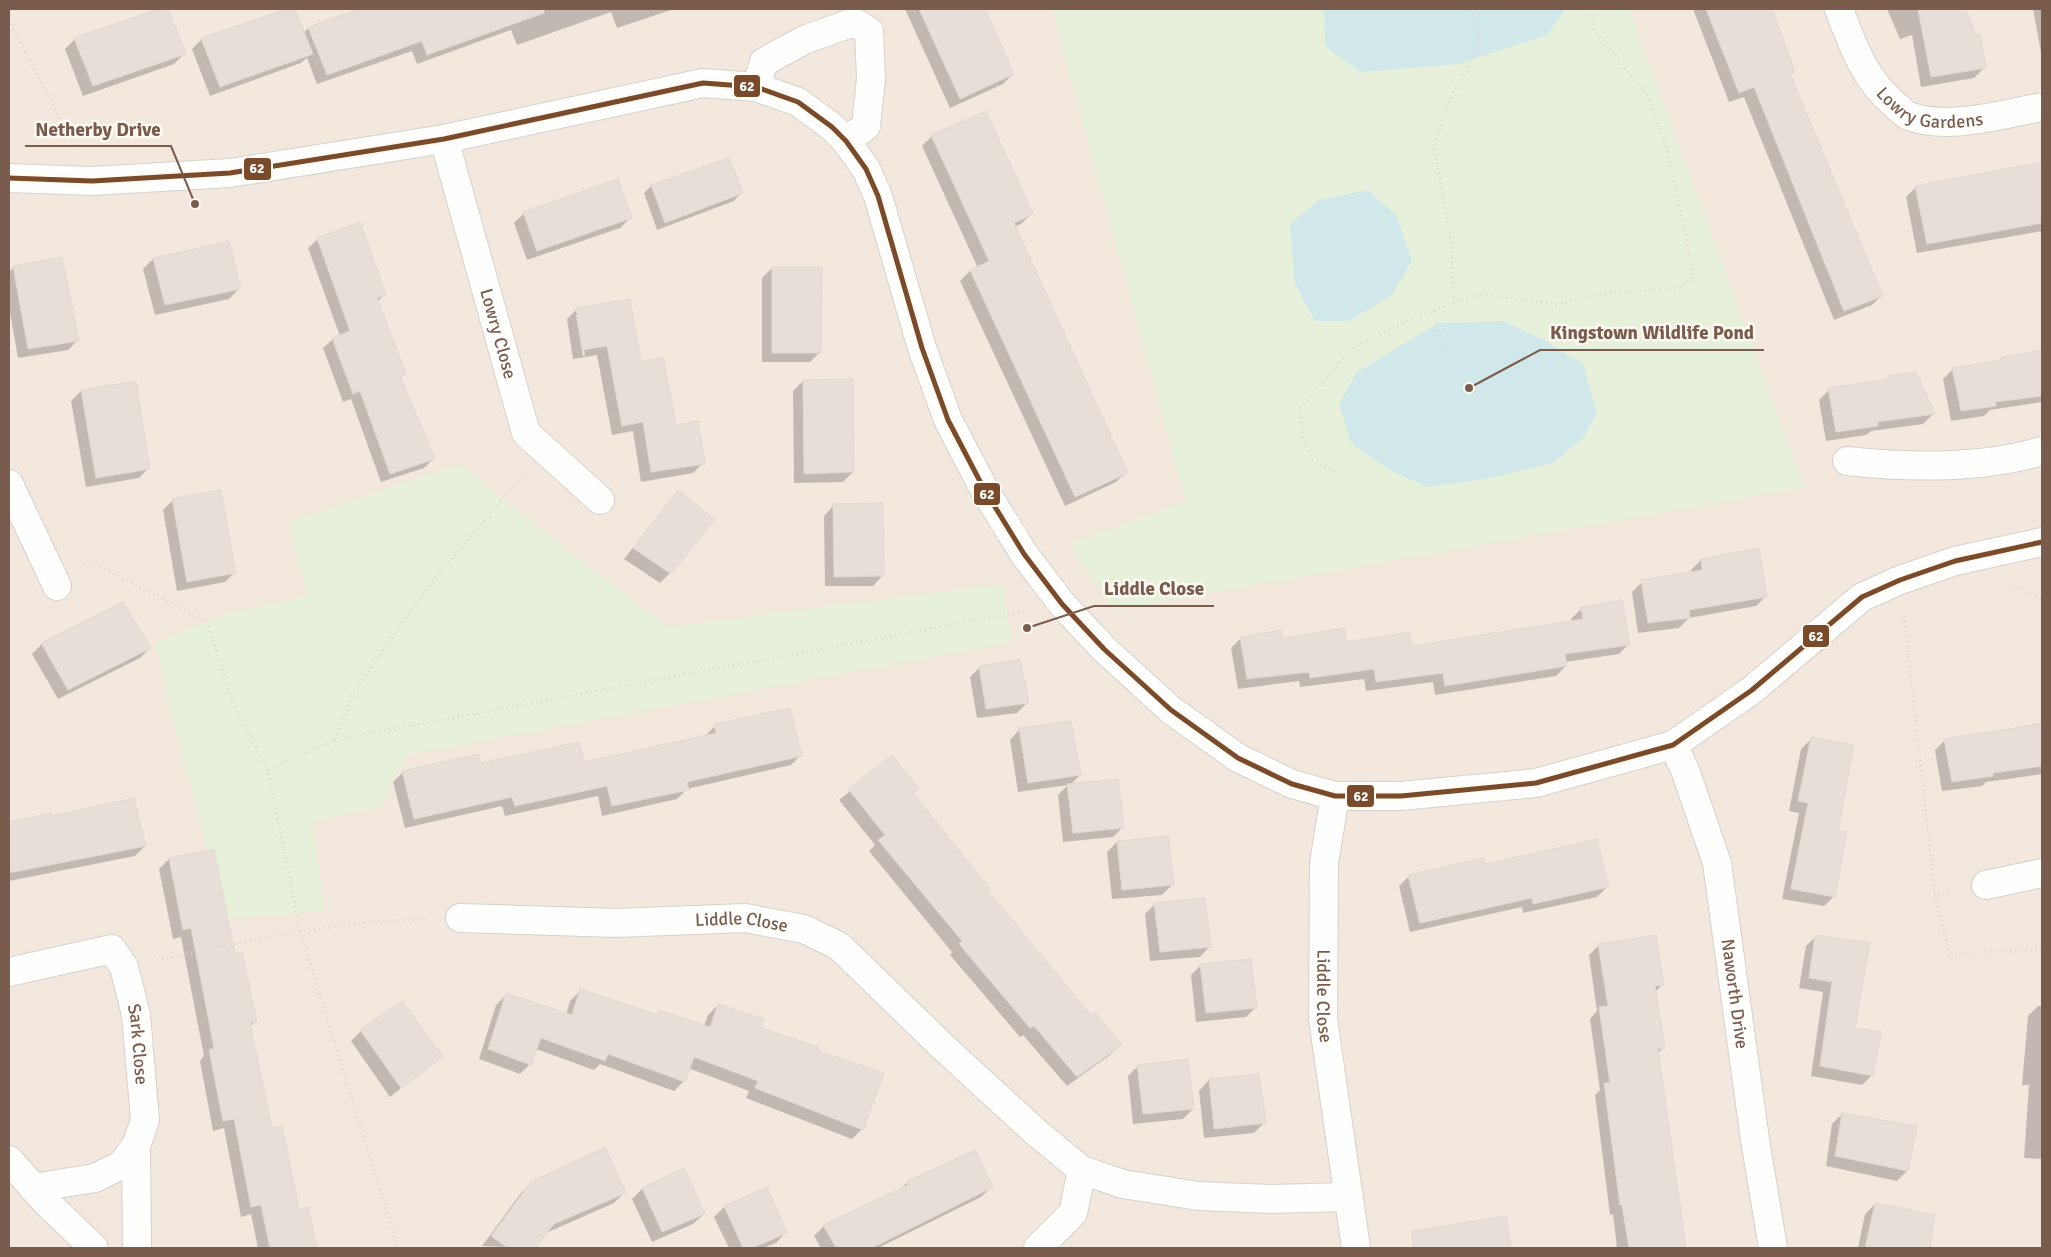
<svg xmlns="http://www.w3.org/2000/svg" width="2051" height="1257" font-family="Signika,sans-serif">
<style>
.residential{fill:#f2e8de}
.green{fill:#e7f0db}
.water{fill:#d0e8ea}
.shadow{fill:#0003;fill-rule:evenodd}
.building{fill:#e6ded7;stroke:#e2d8d2}
.lines{fill:none;stroke-linecap:round;stroke-linejoin:round}
.minor-casing{stroke:#d7d1cb;stroke-width:30}
.path{stroke:#dcd5d0;stroke-width:3;stroke-dasharray:1 4;stroke-linecap:butt}
.minor{stroke:#fefefd;stroke-width:28}
.bus-1-casing{stroke:#fffaf3;stroke-width:9}
.bus-1{stroke:#7a4b2a;stroke-width:5}
.labels{text-anchor:middle;dominant-baseline:central;stroke-width:5;stroke-linejoin:round;paint-order:stroke}
.street-label{font-size:18px;fill:#7a5c4d;stroke:#fffaf3}
.leader{fill:none;stroke:#7a5c4d;stroke-width:2}
.callout-dot{fill:#7a5c4d;stroke:#fffaf3;stroke-width:2}
.callout-label{font-size:19px;text-anchor:middle;font-weight:bold;fill:#7a5c4d;stroke:#fffaf3;stroke-width:5;stroke-linejoin:round;paint-order:stroke}
.line-badge{stroke:#fffaf3;stroke-width:2}
.badge-label{font-size:14px;text-anchor:middle;font-weight:bold;fill:#fff}
</style>
<rect width="100%" height="100%" fill="#f9f5f0"/>
<rect class="residential" x="9" y="9" width="2033" height="1239"/>
<g class="green">
<path d="M1052,9H1629L1804,487L1114,610L1069,544L1186,502Z"/>
<path d="M460,464L548,535L668,627L1003,584L1011,642L406,755L381,806L313,821L324,911L226,918L173,720L155,643L225,614L308,596L288,523Z"/>
</g>
<g class="water">
<path d="M1324,9H1565L1547,35L1458,64L1360,72L1325,46Z"/>
<path d="M1368,190L1397,216L1412,260L1392,295L1349,321H1315L1295,284L1290,224L1319,200Z"/>
<path d="M1503,321L1542,339L1583,364L1597,413L1584,437L1553,463L1485,479L1428,487L1391,471L1351,443L1339,404L1356,373L1438,323Z"/>
</g>
<g class="shadow">
<path d="M162,9H166L184,54L174,64L83,96L65,49L75,39Z"/>
<path d="M290,9H294L303,33L309,28L364,9H674L617,28L611,12L517,45L511,30L417,64L412,51L317,84L307,58L301,63L210,96L192,49L202,39Z"/>
<path d="M905,9H983L1013,74L1003,84L950,108Z"/>
<path d="M1693,9H1771L1794,72L1789,76L1882,295L1872,305L1834,320L1744,97L1729,102Z"/>
<path d="M1887,9H1964L1975,36L1984,68L1974,78L1921,87L1912,35L1900,39Z"/>
<path d="M2033,9H2042V58Z"/>
<path d="M932,136L1031,214L1021,224L1014,227L1126,472L1116,482L1065,506L960,281L970,271L978,268L922,146Z"/>
<path d="M728,159L741,193L734,201L657,230L644,193L651,186Z"/>
<path d="M2042,166V231L1917,253L1906,197L1916,187Z"/>
<path d="M524,213L630,218L620,228L527,260L514,223Z"/>
<path d="M318,239L385,294L377,302L404,374L400,378L433,459L424,468L381,482L351,399L343,402L323,348L333,339L340,336L308,248Z"/>
<path d="M153,259L239,289L229,299L155,315L143,269Z"/>
<path d="M14,267L78,340L68,350L18,358L9,307V272Z"/>
<path d="M772,268L820,352L810,362H762V278Z"/>
<path d="M577,309L640,363L675,427L703,463L693,473L641,482L633,431L612,435L597,355L573,359L567,319ZM576,315H579L585,356H583Z"/>
<path d="M2042,351V402L1990,410L1984,416L1951,421L1943,379L1953,369L1998,362L2002,358Z"/>
<path d="M1889,377L1933,414L1923,424L1871,431L1866,435L1826,441L1819,400L1829,390L1885,381Z"/>
<path d="M803,381L853,472L843,482L794,483L793,391Z"/>
<path d="M81,391L149,468L139,478L86,487L71,401Z"/>
<path d="M678,491L670,573L660,583L624,559Z"/>
<path d="M173,500L235,572L225,582L177,591L163,510Z"/>
<path d="M834,505L883,575L873,586H825L824,516Z"/>
<path d="M1701,560L1766,596L1756,606L1689,618L1679,628L1638,633L1632,592L1642,582L1692,573L1691,570Z"/>
<path d="M1621,602L1629,644L1619,654L1565,662L1566,666L1556,676L1435,695L1433,682L1366,691L1364,679L1300,687L1299,681L1238,689L1231,648L1241,638L1411,648L1572,622L1571,619L1581,609Z"/>
<path d="M42,644L150,648L140,658L58,699L32,654Z"/>
<path d="M980,667L1027,703L1017,713L977,718L970,677Z"/>
<path d="M2042,723V774L1986,782L1982,786L1942,791L1935,750L1945,740Z"/>
<path d="M715,726L801,755L791,765L687,789L677,799L602,816L598,796L505,816L502,806L405,828L393,782L403,772L480,764L583,763L705,736Z"/>
<path d="M1020,729L1080,775L1070,785L1123,827L1113,837L1063,842L1058,795L1068,785L1018,792L1010,740Z"/>
<path d="M1811,739L1836,832L1834,896L1824,906L1782,899L1799,813L1789,811L1801,749Z"/>
<path d="M892,757L912,794L986,891L1091,1017L1120,1045L1110,1055L1067,1086L1023,1035L1020,1037L950,955L952,952L869,851L875,845L839,800Z"/>
<path d="M51,815V817L145,846L135,856L9,881V824Z"/>
<path d="M1117,842L1172,885L1162,895L1112,899L1107,852Z"/>
<path d="M169,859L234,955L255,1021L250,1027L271,1130L298,1210L307,1208L316,1248H258L251,1214L241,1217L224,1128L213,1131L200,1061L204,1056L181,937L173,939L159,869Z"/>
<path d="M1485,865L1607,887L1597,897L1523,913L1522,907L1410,932L1399,886L1409,876Z"/>
<path d="M1155,904L1210,946L1200,957L1150,961L1145,914Z"/>
<path d="M1816,936L1872,1075L1862,1085L1811,1076L1823,992L1799,988L1806,946Z"/>
<path d="M1599,945L1663,984L1655,992L1663,1048L1657,1054L1666,1126L1686,1248H1617L1613,1214L1610,1215L1595,1095L1600,1090L1590,1019L1597,1011L1589,955Z"/>
<path d="M1201,965L1256,1007L1246,1017L1196,1022L1191,975Z"/>
<path d="M580,991L655,1016L660,1011L704,1026L708,1015L718,1005L759,1028L816,1052L862,1129L852,1139L746,1098L749,1091L688,1068L684,1081L674,1091L600,1064L594,1070L536,1049L530,1064L520,1074L479,1059L496,1005L506,995L566,1015L570,1001Z"/>
<path d="M2038,1006H2042V1159L2024,1158L2029,1085H2022L2028,1016Z"/>
<path d="M361,1031L442,1056L390,1097L351,1041Z"/>
<path d="M1138,1066L1193,1109L1183,1119L1133,1124L1128,1076Z"/>
<path d="M1258,1076L1264,1123L1254,1133L1204,1138L1199,1091L1209,1080Z"/>
<path d="M1842,1114L1915,1127L1907,1171L1897,1181L1826,1166L1832,1124Z"/>
<path d="M684,1170L704,1214L693,1224L652,1242L632,1199L642,1189Z"/>
<path d="M531,1183L624,1193L614,1203L546,1233L534,1248L482,1246L521,1193Z"/>
<path d="M907,1183L991,1187L981,1197L878,1248H821L814,1236L824,1226L898,1191Z"/>
<path d="M766,1189L786,1232L776,1243L763,1248H729L714,1217L724,1207Z"/>
<path d="M1875,1204L1934,1216L1928,1248H1858L1865,1214Z"/>
<path d="M1505,1217L1510,1248H1441L1439,1236Z"/>
</g>
<g class="building">
<path d="M158,9H168L186,54L93,86L74,38Z"/>
<path d="M286,9H295L313,54L220,87L201,38Z"/>
<path d="M360,9H544V13L427,55L422,41L327,75L308,27Z"/>
<path d="M919,9H985L1014,74L960,99Z"/>
<path d="M1706,9H1772L1795,72L1790,74L1883,296L1844,311L1754,87L1739,93Z"/>
<path d="M1918,9H1965L1976,35L1980,34L1986,68L1931,77Z"/>
<path d="M986,111L1033,214L1014,223L1128,473L1075,497L970,270L989,261L931,135Z"/>
<path d="M729,158L743,193L665,223L651,185Z"/>
<path d="M2042,162V223L1927,244L1915,186Z"/>
<path d="M618,179L632,218L537,251L523,212Z"/>
<path d="M360,222L386,295L377,298L406,374L400,376L435,459L390,474L360,391L353,394L332,338L350,331L317,238Z"/>
<path d="M229,241L241,289L165,305L153,258Z"/>
<path d="M62,257L79,341L28,349L13,266Z"/>
<path d="M772,267H822L821,353H772Z"/>
<path d="M630,299L641,362L663,357L676,425L698,421L705,464L651,472L643,422L622,426L607,346L583,350L576,308Z"/>
<path d="M2042,350V396L1995,402L1996,406L1961,411L1952,368L2002,360L2001,357Z"/>
<path d="M1916,372L1935,414L1877,422L1878,426L1836,432L1828,388L1889,379L1888,376Z"/>
<path d="M853,379L854,472L804,474L803,380Z"/>
<path d="M136,381L150,469L96,478L81,390Z"/>
<path d="M221,490L236,573L187,582L172,499Z"/>
<path d="M678,490L715,519L671,574L633,548Z"/>
<path d="M883,503L884,576L834,577L833,504Z"/>
<path d="M1759,548L1767,597L1689,610L1690,618L1648,623L1641,580L1702,570L1701,559Z"/>
<path d="M1622,600L1630,645L1565,654L1567,666L1445,686L1443,673L1376,682L1374,669L1310,678L1309,672L1247,679L1240,637L1281,630L1283,638L1344,628L1346,642L1410,632L1412,646L1583,619L1581,607Z"/>
<path d="M123,602L151,648L68,690L41,643Z"/>
<path d="M1020,659L1029,703L986,709L979,666Z"/>
<path d="M790,708L802,756L687,782L689,790L612,806L607,786L515,806L512,797L414,819L402,771L479,754L481,763L579,742L584,762L716,733L714,724Z"/>
<path d="M1071,721L1081,775L1028,783L1019,728Z"/>
<path d="M2042,724V766L1993,773V776L1952,782L1944,739Z"/>
<path d="M1811,737L1854,745L1838,831L1847,832L1835,897L1791,889L1808,803L1798,801Z"/>
<path d="M892,755L919,789L913,793L990,889L988,891L1091,1015L1095,1012L1122,1045L1077,1077L1034,1026L1030,1028L959,944L962,941L878,840L885,835L848,789Z"/>
<path d="M1118,779L1124,828L1073,833L1067,784Z"/>
<path d="M134,798L146,846L9,873V822L52,813V816Z"/>
<path d="M1168,836L1174,885L1122,890L1117,841Z"/>
<path d="M1597,839L1609,887L1533,904L1532,898L1420,923L1408,875L1484,858L1486,864Z"/>
<path d="M214,849L235,954L242,952L257,1022L250,1023L272,1128L282,1126L299,1209L308,1207L317,1248H270L261,1205L251,1207L234,1119L223,1121L209,1050L214,1048L191,928L183,930L169,858Z"/>
<path d="M1205,898L1211,947L1160,952L1154,903Z"/>
<path d="M1656,935L1664,985L1655,986L1665,1048L1658,1049L1686,1248H1629L1622,1205H1620L1604,1083H1610L1599,1007L1608,1006L1598,944Z"/>
<path d="M1815,935L1870,943L1855,1028L1881,1032L1873,1076L1820,1066L1832,982L1809,978Z"/>
<path d="M1251,959L1257,1008L1206,1013L1200,964Z"/>
<path d="M580,989L658,1015L659,1010L710,1027L718,1004L764,1019L761,1028L819,1047L818,1051L884,1073L863,1130L755,1088L758,1081L694,1057L685,1082L608,1054L605,1061L541,1038L531,1065L488,1049L506,993L572,1015Z"/>
<path d="M402,1001L443,1057L401,1088L360,1030Z"/>
<path d="M1188,1059L1194,1109L1143,1114L1137,1065Z"/>
<path d="M1259,1074L1266,1123L1214,1129L1209,1079Z"/>
<path d="M1842,1113L1917,1126L1908,1171L1835,1156Z"/>
<path d="M605,1147L626,1193L554,1224L535,1248H508L491,1236L531,1182Z"/>
<path d="M975,1150L993,1187L872,1248H836L823,1225L908,1185L906,1182Z"/>
<path d="M684,1168L705,1214L662,1232L642,1188Z"/>
<path d="M767,1187L787,1233L752,1248H743L724,1206Z"/>
<path d="M1875,1203L1935,1215L1930,1248H1865Z"/>
<path d="M1506,1216L1511,1248H1413L1412,1231Z"/>
</g>
<g class="lines">
<defs>
<g id="minor">
<path id="s1" d="M1839,9C1852,44 1865,80 1894,104C1899,108 1904,114 1909,116C1947,131 2003,114 2042,107"/>
<path d="M756,87L764,62L804,40L854,22L869,31L871,79L866,126L846,141"/>
<path id="s2" d="M444,139L526,433L600,500"/>
<path d="M9,178L92,181L230,173L444,139L703,83L756,87L798,102L832,127L846,141L866,169L878,196L922,348L948,420L984,489L1024,554L1062,604L1104,649L1171,710L1238,758L1292,784L1335,796H1401L1536,783L1673,745L1752,690L1862,597L1900,580L1955,561L2042,542"/>
<path d="M1847,461C1911,468 1980,469 2042,451"/>
<path d="M9,484L57,586"/>
<path id="s3" d="M1673,745L1685,770L1717,863L1755,1140L1773,1248"/>
<path id="s4" d="M1335,796L1324,863L1323,1019L1356,1248"/>
<path d="M1986,885L2042,873"/>
<path id="s5" d="M460,918L616,923L745,918L804,929L839,946L942,1046L1038,1134L1082,1170L1123,1184L1198,1196L1271,1199L1347,1197"/>
<path id="s6" d="M9,972L112,949L124,967L136,1015L145,1120L136,1146L137,1248"/>
<path d="M9,1160L46,1202L94,1248"/>
<path d="M33,1188L95,1178L121,1165L136,1146"/>
<path d="M1038,1248L1073,1213L1082,1170"/>
</g>
</defs>
<use href="#minor" class="minor-casing"/>
<g class="path">
<path d="M9,20L75,147"/>
<path d="M1454,303L1451,240L1434,147L1447,106L1473,58L1479,34L1471,9"/>
<path d="M1433,311L1444,353"/>
<path d="M1335,471L1313,462L1303,439L1300,408L1353,348L1413,318L1478,294L1557,304L1597,294L1678,288L1694,276L1667,149L1648,97L1594,30L1591,9"/>
<path d="M83,564L88,560L207,622L233,704L268,770L300,931L398,1248"/>
<path d="M2008,584L2042,599"/>
<path d="M1904,616L1935,896L1953,892"/>
<path d="M335,740L1025,611"/>
<path d="M268,770L335,740L354,692L424,592L523,475"/>
<path d="M1935,896L1949,953L2042,950"/>
<path d="M157,960C246,942 335,921 427,919"/>
</g>
<use href="#minor" class="minor"/>
<defs>
<path id="bus-1" d="M9,178L92,181L230,173L444,139L703,83L756,87L798,102L832,127L846,141L866,169L878,196L922,348L948,420L984,489L1024,554L1062,604L1104,649L1171,710L1238,758L1292,784L1335,796H1401L1536,783L1673,745L1752,690L1862,597L1900,580L1955,561L2042,542"/>
</defs>
<use href="#bus-1" class="bus-1-casing"/>
<use href="#bus-1" class="bus-1"/>
</g>
<g class="labels">
<g class="street-label">
<text stroke="none"><textPath href="#s1" startOffset="148">Lowry Gardens</textPath></text>
<text stroke="none"><textPath href="#s2" startOffset="202">Lowry Close</textPath></text>
<text stroke="none"><textPath href="#s5" startOffset="282">Liddle Close</textPath></text>
<text stroke="none"><textPath href="#s3" startOffset="258">Naworth Drive</textPath></text>
<text stroke="none"><textPath href="#s4" startOffset="201">Liddle Close</textPath></text>
<text stroke="none"><textPath href="#s6" startOffset="206">Sark Close</textPath></text>
</g>
</g>
<path class="leader" d="M195 204L171 146H25M1469 388L1540 350H1764M1027 628L1094 606H1214"/>
<g class="callout-dot">
<circle cx="195" cy="204" r="5"/>
<circle cx="1469" cy="388" r="5"/>
<circle cx="1027" cy="628" r="5"/>
</g>
<g class="callout-label">
<text x="98" y="136">Netherby Drive</text>
<text x="1652" y="339">Kingstown Wildlife Pond</text>
<text x="1154" y="595">Liddle Close</text>
</g>
<g class="line-badge">
<rect x="733" y="74" width="28" height="24" rx="5" fill="#7a4b2a"/>
<rect x="243" y="157" width="29" height="24" rx="5" fill="#7a4b2a"/>
<rect x="973" y="482" width="28" height="24" rx="5" fill="#7a4b2a"/>
<rect x="1802" y="624" width="28" height="24" rx="5" fill="#7a4b2a"/>
<rect x="1346" y="784" width="29" height="24" rx="5" fill="#7a4b2a"/>
</g>
<g class="badge-label">
<text x="747" y="91">62</text>
<text x="257" y="173">62</text>
<text x="987" y="499">62</text>
<text x="1816" y="641">62</text>
<text x="1361" y="801">62</text>
</g>
<rect width="2051" height="1257" fill="none" stroke="#7a5c4d" stroke-width="20"/>
</svg>
